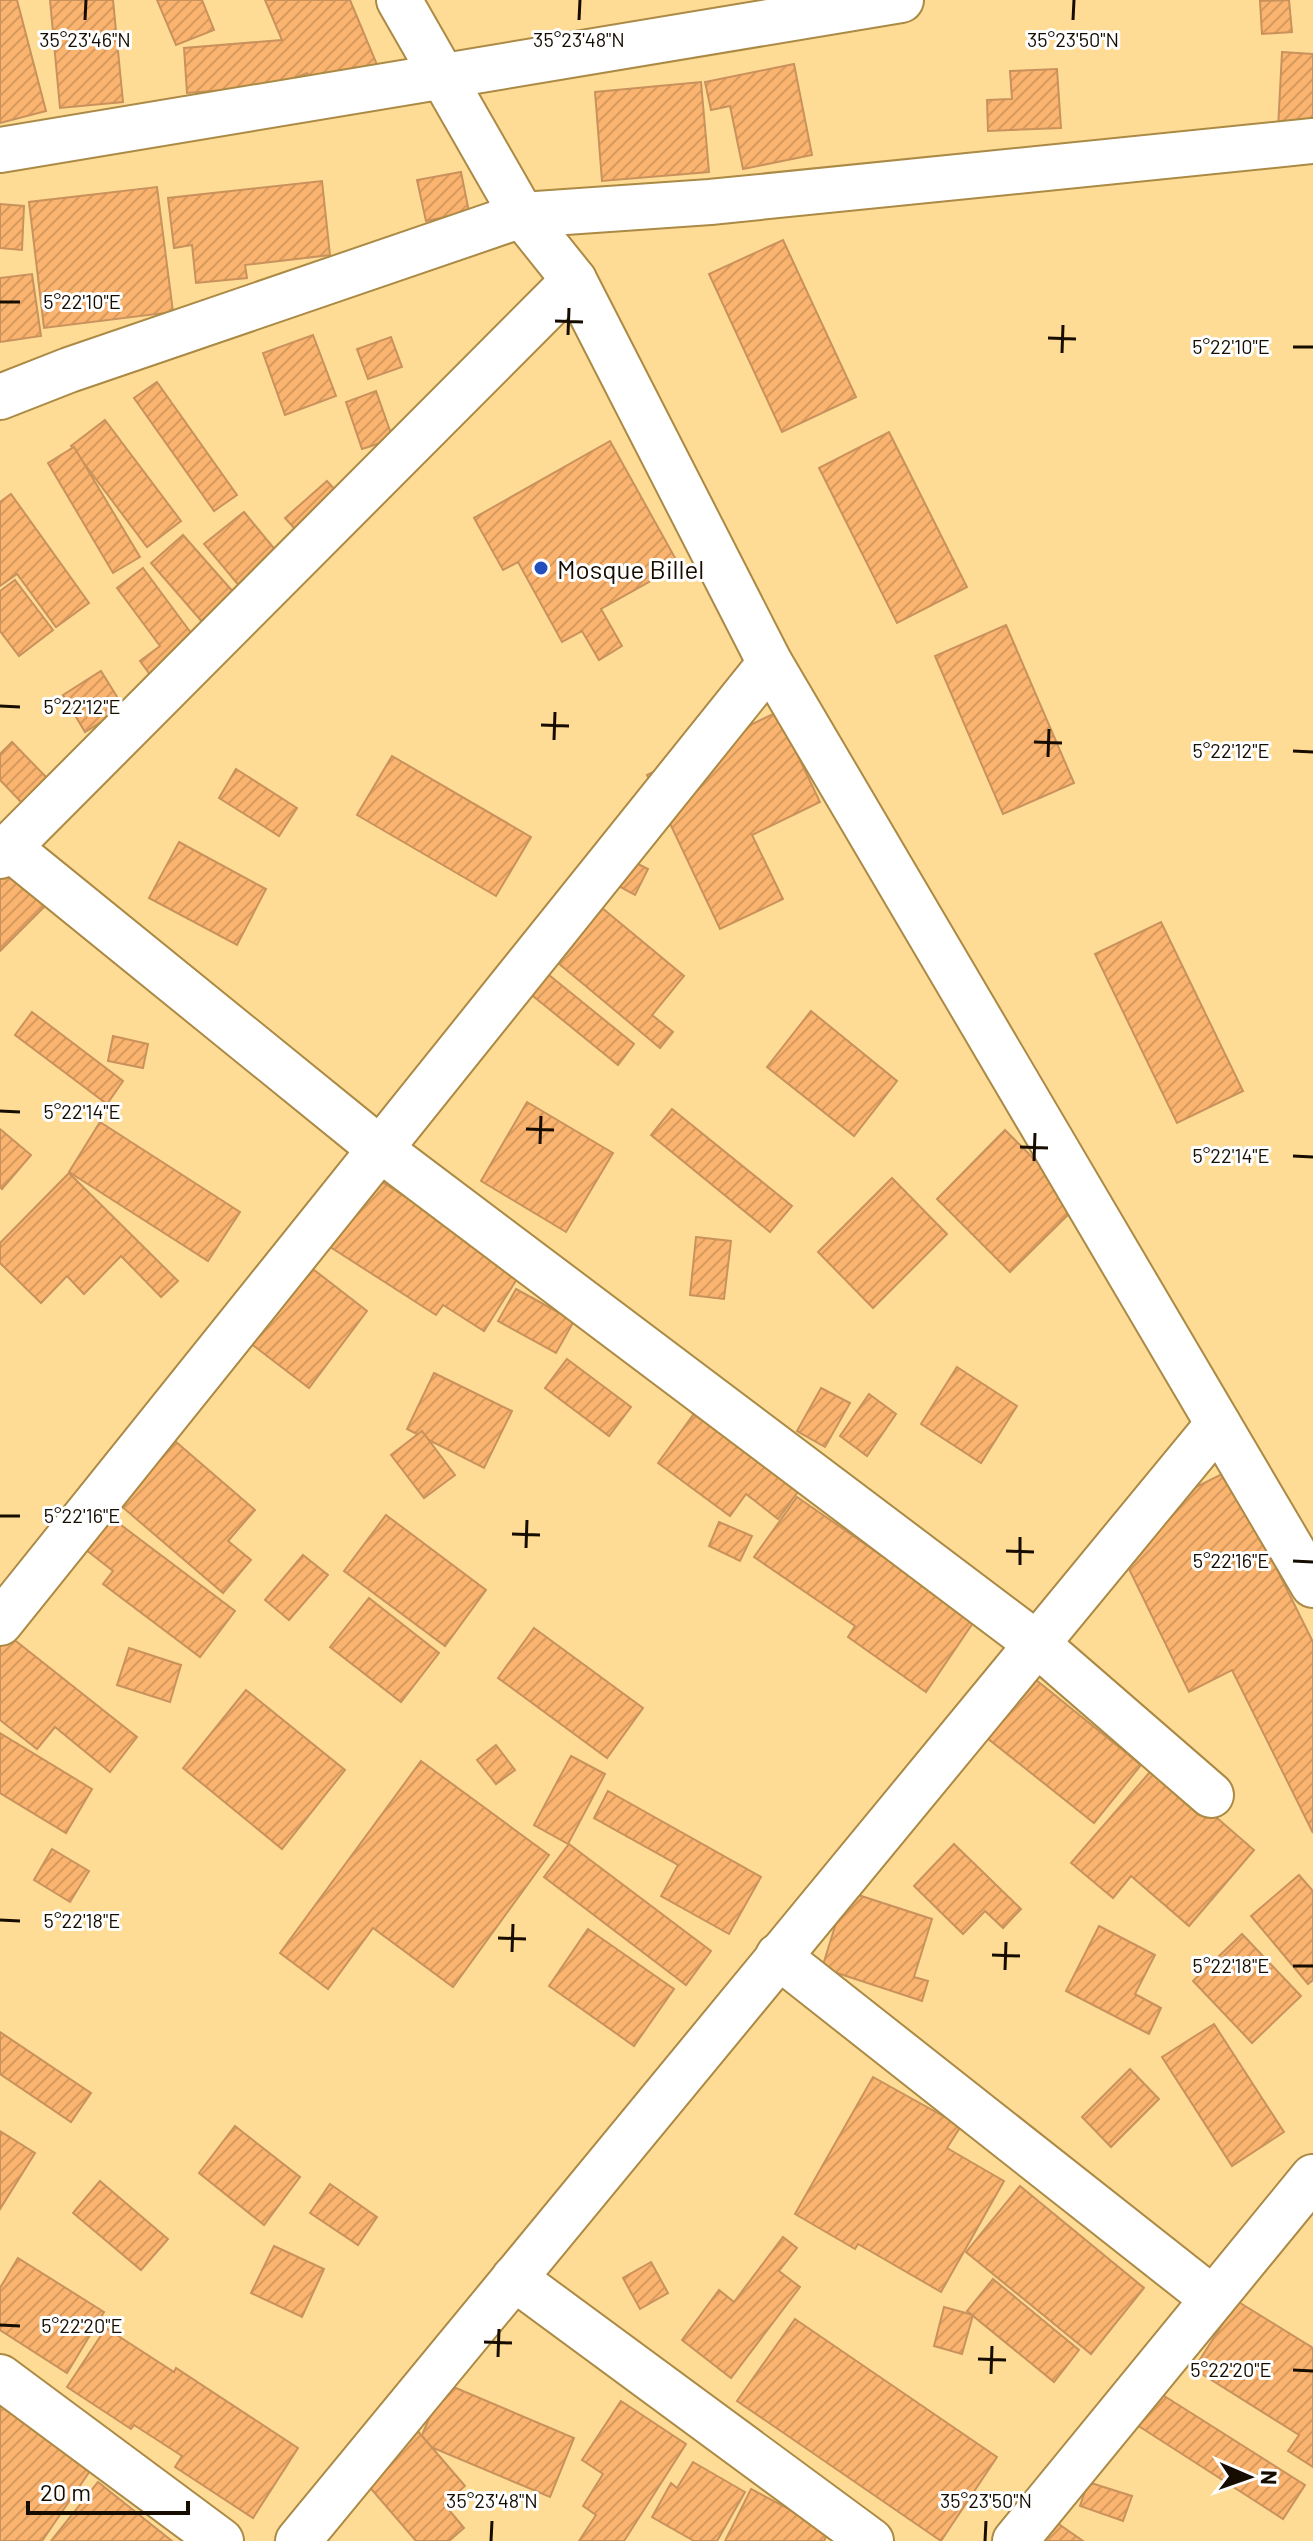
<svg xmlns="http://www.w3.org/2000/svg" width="1313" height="2541" font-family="Barlow,sans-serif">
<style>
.building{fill:url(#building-hatch);stroke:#c9925d;stroke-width:2}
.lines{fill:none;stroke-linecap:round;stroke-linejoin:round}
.street-casing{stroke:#ab8a45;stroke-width:48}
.secondary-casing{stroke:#ab8a45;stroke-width:48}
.street{stroke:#fff;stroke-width:44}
.secondary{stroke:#fff;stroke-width:44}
.ticks{fill:none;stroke:#160d00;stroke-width:3}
.poi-dot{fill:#234fbd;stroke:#fff;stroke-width:3}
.labels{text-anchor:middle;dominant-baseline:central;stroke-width:6;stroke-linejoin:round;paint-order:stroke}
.poi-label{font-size:26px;fill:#160d00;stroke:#fff;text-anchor:start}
.ticks-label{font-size:20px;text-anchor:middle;fill:#160d00;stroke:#fff;stroke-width:6;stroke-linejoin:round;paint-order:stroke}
</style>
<defs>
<pattern id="building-hatch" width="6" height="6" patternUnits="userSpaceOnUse" patternTransform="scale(2)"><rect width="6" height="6" fill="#fbb46f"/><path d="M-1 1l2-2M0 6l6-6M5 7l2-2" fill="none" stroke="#d69a5e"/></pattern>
</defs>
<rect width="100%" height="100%" fill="#ffdc96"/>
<g class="building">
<path d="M0,0H17L46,111L0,123Z"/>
<path d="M50,0H113L123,102L60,108Z"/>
<path d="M157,0H202L214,30L176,45Z"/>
<path d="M265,0H350L383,79L312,84L307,73L276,86L187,93L184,48L282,40Z"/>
<path d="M1289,0L1292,32L1262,34L1260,1Z"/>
<path d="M1282,52L1313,54V131L1278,129Z"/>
<path d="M794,64L812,155L743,169L730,106L711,110L705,82Z"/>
<path d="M1057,69L1061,128L988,131L987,100L1012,99L1010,71Z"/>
<path d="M701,82L709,172L602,181L595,92Z"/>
<path d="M461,172L469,212L426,221L417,180Z"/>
<path d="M322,181L330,255L245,265L247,278L196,283L192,245L174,248L168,198Z"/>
<path d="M157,187L173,312L44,328L29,202Z"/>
<path d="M0,204L24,206L22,250L0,248Z"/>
<path d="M783,240L856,397L782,432L709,274Z"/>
<path d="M32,274L41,336L0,342V278Z"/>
<path d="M313,335L336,396L285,415L263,353Z"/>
<path d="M391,337L402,367L368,379L357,349Z"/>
<path d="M157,382L237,495L214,511L134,398Z"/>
<path d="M376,391L393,439L362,449L346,402Z"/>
<path d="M105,420L181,521L147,547L71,446Z"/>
<path d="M889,432L967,587L897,623L819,468Z"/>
<path d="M610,441L679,565L601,609L622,646L599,660L582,631L562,642L518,562L503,570L474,518Z"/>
<path d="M74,447L140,557L113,573L48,463Z"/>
<path d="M327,481L356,513L315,551L285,518Z"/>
<path d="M11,494L89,603L56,627L17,574L0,586V502Z"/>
<path d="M244,512L300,580L262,613L204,544Z"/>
<path d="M183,535L257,619L224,647L151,563Z"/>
<path d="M143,568L211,660L165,695L140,661L160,646L117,588Z"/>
<path d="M15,580L53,630L19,656L0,631V591Z"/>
<path d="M1006,625L1074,783L1003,814L935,656Z"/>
<path d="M101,671L124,708L85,732L63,695Z"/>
<path d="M777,712L820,802L752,835L783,899L720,929L647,775Z"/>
<path d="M12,742L48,779L22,803L0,780V754Z"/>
<path d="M392,756L531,837L496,896L357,815Z"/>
<path d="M236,769L297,808L279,836L219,798Z"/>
<path d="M179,842L266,889L237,945L149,898Z"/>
<path d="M614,852L648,869L635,895L602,877Z"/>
<path d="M0,861L51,900L0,951Z"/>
<path d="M584,893L684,976L652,1015L673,1032L660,1048L539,947Z"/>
<path d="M1161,922L1243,1091L1177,1123L1095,954Z"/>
<path d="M533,962L634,1044L618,1065L517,983Z"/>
<path d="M811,1011L897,1081L854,1136L767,1067Z"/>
<path d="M32,1012L123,1081L107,1104L15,1035Z"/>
<path d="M113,1036L148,1044L143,1068L108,1061Z"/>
<path d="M527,1102L613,1153L566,1232L481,1181Z"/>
<path d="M672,1109L792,1206L770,1232L651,1135Z"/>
<path d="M100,1122L240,1212L208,1261L69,1172Z"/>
<path d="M0,1129L31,1155L2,1189L0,1187Z"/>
<path d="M1005,1130L1079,1204L1010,1272L937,1199Z"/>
<path d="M69,1173L178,1281L161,1297L121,1256L84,1294L67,1276L41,1303L0,1263V1243Z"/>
<path d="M368,1173L522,1271L484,1331L443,1305L436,1315L324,1243Z"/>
<path d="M892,1178L947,1234L873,1308L818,1252Z"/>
<path d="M696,1237L731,1241L724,1299L690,1295Z"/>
<path d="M300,1259L367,1311L309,1388L241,1336Z"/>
<path d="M516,1289L574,1321L556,1353L498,1321Z"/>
<path d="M567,1359L631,1407L609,1436L545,1388Z"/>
<path d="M957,1367L1017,1406L981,1463L921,1424Z"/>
<path d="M434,1373L512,1411L484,1468L407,1429Z"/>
<path d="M821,1388L850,1403L825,1447L797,1431Z"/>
<path d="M869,1394L896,1414L867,1456L840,1436Z"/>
<path d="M696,1411L800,1489L778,1519L746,1494L730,1516L658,1463Z"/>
<path d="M422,1431L455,1475L424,1498L391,1455Z"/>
<path d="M168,1435L255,1510L228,1541L251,1560L223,1593L113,1499Z"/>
<path d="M1228,1471L1313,1642V1833L1232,1670L1189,1692L1110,1530Z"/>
<path d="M797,1497L975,1620L926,1692L848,1637L855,1626L754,1557Z"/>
<path d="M386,1515L486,1590L445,1646L344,1571Z"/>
<path d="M109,1516L235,1611L200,1657L103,1584L113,1571L85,1549Z"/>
<path d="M719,1522L752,1536L740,1561L709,1546Z"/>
<path d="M303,1555L328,1575L289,1620L265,1600Z"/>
<path d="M369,1598L439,1653L401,1702L330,1647Z"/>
<path d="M534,1628L643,1708L607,1758L498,1678Z"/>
<path d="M7,1634L137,1737L110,1772L55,1727L37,1749L0,1720V1643Z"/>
<path d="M129,1648L181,1665L170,1702L117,1685Z"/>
<path d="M1030,1675L1141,1765L1094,1823L982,1734Z"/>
<path d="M246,1690L345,1770L282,1849L183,1768Z"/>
<path d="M0,1733L92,1789L66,1833L0,1793Z"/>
<path d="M496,1745L515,1770L496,1784L477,1760Z"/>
<path d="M571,1756L605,1774L568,1844L534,1825Z"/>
<path d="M421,1761L549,1855L453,1987L373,1928L328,1989L280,1953Z"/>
<path d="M1156,1765L1254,1850L1189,1926L1131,1876L1113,1898L1071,1863Z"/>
<path d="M608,1791L761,1877L729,1934L661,1896L678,1865L594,1818Z"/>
<path d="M569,1844L711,1951L686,1985L544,1877Z"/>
<path d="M954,1844L1021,1909L1003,1928L985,1911L963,1934L914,1886Z"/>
<path d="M52,1849L89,1871L70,1902L34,1880Z"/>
<path d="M1299,1875L1313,1891V1980L1308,1984L1251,1916Z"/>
<path d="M846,1891L932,1919L914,1977L928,1981L922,2001L822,1968Z"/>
<path d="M1099,1926L1155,1955L1135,1994L1161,2008L1149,2034L1066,1991Z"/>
<path d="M588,1929L674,1989L634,2046L549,1986Z"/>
<path d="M1242,1934L1301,1996L1252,2043L1193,1981Z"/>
<path d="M1214,2024L1284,2132L1232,2166L1162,2057Z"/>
<path d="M0,2032L91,2093L71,2122L0,2074Z"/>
<path d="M1130,2069L1159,2099L1111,2147L1082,2117Z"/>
<path d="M873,2077L961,2126L947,2148L1004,2181L941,2292L858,2244L855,2249L795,2214Z"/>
<path d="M235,2126L300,2177L264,2225L199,2173Z"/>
<path d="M0,2131L35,2153L0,2209Z"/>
<path d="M100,2181L168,2239L141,2270L73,2213Z"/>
<path d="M330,2184L377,2217L358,2245L310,2213Z"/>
<path d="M1020,2186L1144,2288L1091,2354L966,2252Z"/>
<path d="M783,2237L797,2248L779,2271L800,2287L731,2378L682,2340L719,2290L734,2302Z"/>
<path d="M274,2246L324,2269L302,2317L251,2293Z"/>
<path d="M18,2258L104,2312L67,2373L0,2330V2288Z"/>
<path d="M651,2262L668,2293L640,2309L623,2278Z"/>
<path d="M993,2279L1079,2350L1054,2382L967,2311Z"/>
<path d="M1237,2301L1313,2348V2467L1288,2451L1299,2435L1194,2369Z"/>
<path d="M944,2307L973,2315L962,2354L934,2346Z"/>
<path d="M795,2319L997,2457L941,2541L737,2401Z"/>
<path d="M106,2328L174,2372L176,2368L298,2448L253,2518L175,2467L182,2456L134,2425L131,2429L67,2387Z"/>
<path d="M444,2383L574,2438L550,2497L419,2442Z"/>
<path d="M1158,2392L1305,2485L1283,2519L1137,2425Z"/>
<path d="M0,2401L94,2465L42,2541H0Z"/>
<path d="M621,2401L686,2444L624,2541H579L596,2515L583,2506L603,2474L582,2460Z"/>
<path d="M416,2429L465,2486L444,2504L464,2528L449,2541H416L361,2477Z"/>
<path d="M693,2462L745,2492L717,2541H694L652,2517L671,2483L677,2488Z"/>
<path d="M98,2482L172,2541H51Z"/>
<path d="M1088,2482L1132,2496L1123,2521L1080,2506Z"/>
<path d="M751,2489L829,2530L824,2541H725Z"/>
<path d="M1053,2520L1083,2541H1038Z"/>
</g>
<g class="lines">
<defs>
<g id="street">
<path d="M0,150L901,0"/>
<path d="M0,397L69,370L522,215L710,202L1313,141"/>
<path d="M8,847L380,1149L1037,1644L1211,1795"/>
<path d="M0,856L574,280"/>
<path d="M0,1623L770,663"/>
<path d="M778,1956L1213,2299"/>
<path d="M514,2278L871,2541"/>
<path d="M0,2377L221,2541"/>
<path d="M298,2541L1218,1424"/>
<path d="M1015,2541L1313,2177"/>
</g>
<path id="secondary" d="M399,0L522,215L574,280L770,663L1313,1585"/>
</defs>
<use href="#street" class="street-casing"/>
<use href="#secondary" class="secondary-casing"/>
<use href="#street" class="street"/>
<use href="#secondary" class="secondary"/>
</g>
<path class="ticks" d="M85,20L86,0M579,20L580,0M1073,20L1074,0M0,302H20M555,321L583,322M568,335L569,308M1048,338L1076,339M1293,347H1313M1062,353L1063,325M0,706L20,707M541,725L569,726M554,740L555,712M1034,742L1062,743M1293,751L1313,752M1048,757L1049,729M0,1111L20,1112M526,1129L554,1130M540,1144L541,1116M1020,1147L1048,1148M1293,1156L1313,1157M1034,1161L1035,1133M0,1516H20M512,1534L540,1535M526,1548L527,1520M1006,1551L1034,1552M1293,1561L1313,1562M1020,1565V1537M0,1920L20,1921M498,1938L526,1939M512,1952L513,1924M992,1955L1020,1956M1293,1966H1313M1005,1970L1006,1942M0,2325L20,2326M484,2342L512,2343M498,2357L499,2329M978,2359L1006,2360M1293,2370L1313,2371M991,2374L992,2346M491,2541L492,2521M985,2541L986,2521"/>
<circle class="poi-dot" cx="541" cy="568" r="8"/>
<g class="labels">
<g class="poi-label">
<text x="557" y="568">Mosque Billel</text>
</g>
</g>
<g class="ticks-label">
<text x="85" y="47">35°23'46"N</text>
<text x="579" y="47">35°23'48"N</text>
<text x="1073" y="47">35°23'50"N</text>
<text x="82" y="309">5°22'10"E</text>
<text x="1231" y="354">5°22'10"E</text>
<text x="82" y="714">5°22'12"E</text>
<text x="1231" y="758">5°22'12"E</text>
<text x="82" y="1119">5°22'14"E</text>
<text x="1231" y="1163">5°22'14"E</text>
<text x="82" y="1523">5°22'16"E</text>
<text x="1231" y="1568">5°22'16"E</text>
<text x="82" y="1928">5°22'18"E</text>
<text x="1231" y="1973">5°22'18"E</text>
<text x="82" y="2333">5°22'20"E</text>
<text x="1231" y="2377">5°22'20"E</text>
<text x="492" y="2508">35°23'48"N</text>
<text x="986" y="2508">35°23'50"N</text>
</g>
<g transform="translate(1249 2477) rotate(92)" stroke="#ffffff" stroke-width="6" paint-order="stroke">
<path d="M0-6L14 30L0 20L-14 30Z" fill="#160d00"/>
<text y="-12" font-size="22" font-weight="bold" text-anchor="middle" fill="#160d00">N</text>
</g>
<path d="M28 2501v12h160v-12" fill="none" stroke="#160d00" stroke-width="4"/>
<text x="40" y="2501" font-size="24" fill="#160d00" stroke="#ffffff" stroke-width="6" paint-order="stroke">20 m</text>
</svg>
